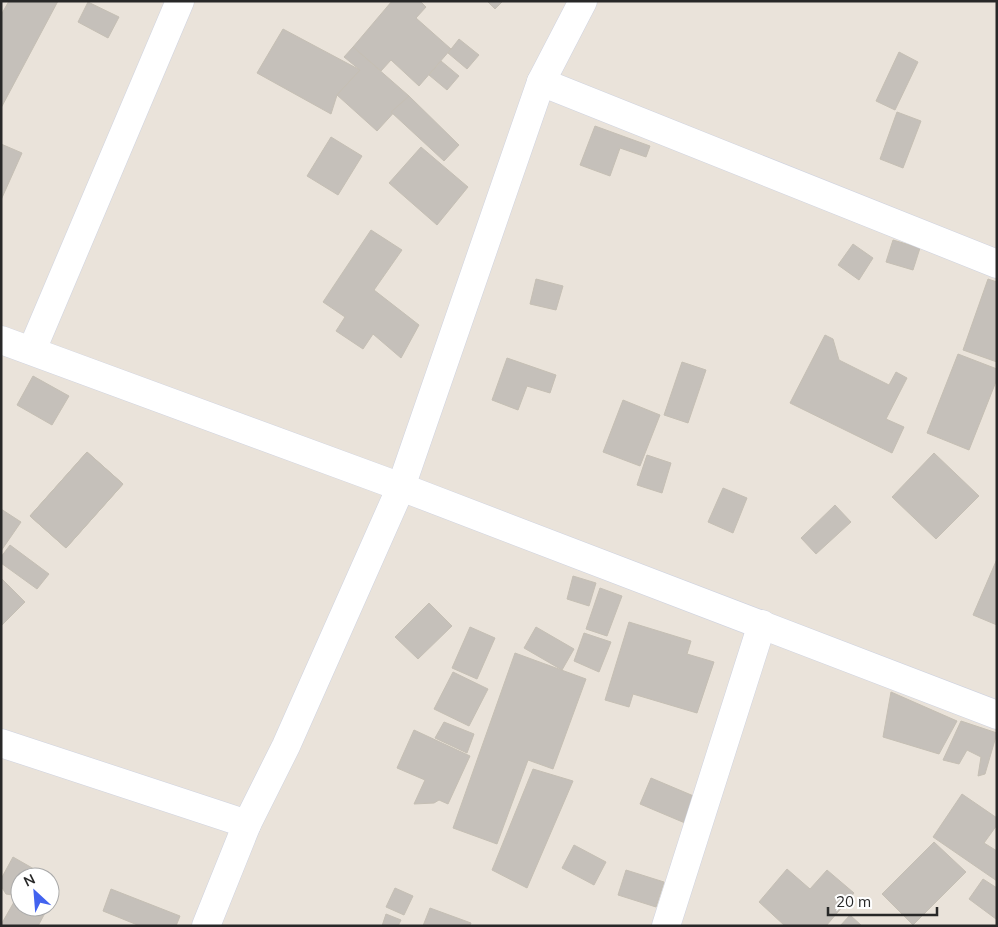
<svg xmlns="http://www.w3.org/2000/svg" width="998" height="927" font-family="Mulish,sans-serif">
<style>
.building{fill:#c5c0ba;stroke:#c5bfb4}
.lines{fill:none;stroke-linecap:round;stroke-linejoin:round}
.street-casing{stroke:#cfd3e0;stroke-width:29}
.street{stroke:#fff;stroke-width:28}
</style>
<rect width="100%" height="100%" fill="#eae3da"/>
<g class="building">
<path d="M9,1H58L1,108V15Z"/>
<path d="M392,1H420L426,7L416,18L451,49L419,86L391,60L381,71L353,47Z"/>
<path d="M487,1H503L495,9Z"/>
<path d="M88,2L119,17L108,38L78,22Z"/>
<path d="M283,29L360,70L337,95L331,114L257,73Z"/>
<path d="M459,39L479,55L467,69L448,53Z"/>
<path d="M353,47L409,96L377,131L337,95L360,70L344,57Z"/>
<path d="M899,52L918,62L895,110L876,101Z"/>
<path d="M441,61L459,76L447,90L429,75Z"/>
<path d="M409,96L459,145L444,161L391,112Z"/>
<path d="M897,112L921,121L903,168L880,159Z"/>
<path d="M595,126L650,146L646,157L620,148L610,176L580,165Z"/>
<path d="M331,137L362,156L338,195L307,176Z"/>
<path d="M1,144L22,153L1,200Z"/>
<path d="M421,147L468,187L437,225L389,183Z"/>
<path d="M371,230L402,250L374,290L419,325L401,358L373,334L363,349L336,331L345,317L323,302Z"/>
<path d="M893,240L920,248L913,270L886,262Z"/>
<path d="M853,244L873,258L859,280L838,265Z"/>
<path d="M536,279L563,286L556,310L530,304Z"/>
<path d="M988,279L997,282V362L963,350Z"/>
<path d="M825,335L833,339L839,360L889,385L896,372L907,378L886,419L904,427L892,453L790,403Z"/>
<path d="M958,354L997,369V379L969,450L927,433Z"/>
<path d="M507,358L556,375L550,393L527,386L518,410L492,400Z"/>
<path d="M682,362L706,370L688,423L664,415Z"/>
<path d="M33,376L69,396L52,425L17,405Z"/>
<path d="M623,400L660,415L640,466L603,452Z"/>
<path d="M87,452L123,484L66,548L30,516Z"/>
<path d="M87,452L123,484L66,548L30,516Z"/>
<path d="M934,453L979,496L936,539L892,497Z"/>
<path d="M647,455L671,463L662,493L637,485Z"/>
<path d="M723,488L747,498L733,533L708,522Z"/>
<path d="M835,505L851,522L816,554L801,538Z"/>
<path d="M1,509L21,522L1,551Z"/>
<path d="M10,545L49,574L37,589L1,563V557Z"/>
<path d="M997,559V625L973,615Z"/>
<path d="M573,576L596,583L589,606L567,599Z"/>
<path d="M1,578L25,602L1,626Z"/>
<path d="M600,588L622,596L607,636L586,629Z"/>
<path d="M429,603L452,626L418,659L395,637Z"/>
<path d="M629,622L691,641L687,654L714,662L697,713L633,694L629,707L605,700Z"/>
<path d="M470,627L495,638L477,679L452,668Z"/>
<path d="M536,627L574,649L562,670L524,648Z"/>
<path d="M584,633L611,642L599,672L574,661Z"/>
<path d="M515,653L586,679L553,769L528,760L497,844L453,828Z"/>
<path d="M453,672L488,689L469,726L434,709Z"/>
<path d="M891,692L957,721L939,754L883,737Z"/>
<path d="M961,721L997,733L985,774L978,776L981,757L967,750L959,764L943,760Z"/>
<path d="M444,722L474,734L467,753L435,738Z"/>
<path d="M414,730L470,756L448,804L439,800L434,803L414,804L425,780L397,768Z"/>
<path d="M533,769L573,781L527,888L492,870Z"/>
<path d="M651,778L696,797L685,823L640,804Z"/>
<path d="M962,794L997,818V825L984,843L997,851V881L933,837Z"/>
<path d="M934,842L966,872L913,925L882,894Z"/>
<path d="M574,845L606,862L594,885L562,868Z"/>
<path d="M13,857L34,869L29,877H20L19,896L6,894L1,886V879Z"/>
<path d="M787,869L810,889L827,870L854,893L826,926H785L759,902Z"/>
<path d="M626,870L664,882L656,907L618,895Z"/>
<path d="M983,879L997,888L996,919L969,899Z"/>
<path d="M395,888L413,896L404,915L386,907Z"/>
<path d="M111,889L180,916L176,926H140L103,911Z"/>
<path d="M14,902L20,904V907L45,913L38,926H3L2,923Z"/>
<path d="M430,908L471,923L470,926H423Z"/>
<path d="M386,914L401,920L398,926H382Z"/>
<path d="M850,915L862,926H840Z"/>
</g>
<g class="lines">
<defs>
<g id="street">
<path d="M541,82L997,264"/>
<path d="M1,340L401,487L997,715"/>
<path d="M32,350L180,1"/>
<path d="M1,743L247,824"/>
<path d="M206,926L247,824L286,746L401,487L541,82L583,1"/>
<path d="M666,926L762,624"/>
</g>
</defs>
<use href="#street" class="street-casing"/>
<use href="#street" class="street"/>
</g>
<rect width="998" height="927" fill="none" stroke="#282828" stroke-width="5"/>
<g transform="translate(35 892) rotate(334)"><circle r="24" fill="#ffffff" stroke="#a9a9a9"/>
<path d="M0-4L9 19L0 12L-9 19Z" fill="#4263ef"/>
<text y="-8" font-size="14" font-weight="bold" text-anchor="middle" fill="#282828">N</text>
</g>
<path d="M828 907v8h109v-8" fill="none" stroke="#282828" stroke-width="2.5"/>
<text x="836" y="907" font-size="15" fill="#282828" stroke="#ffffff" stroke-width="4" paint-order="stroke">20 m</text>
</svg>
